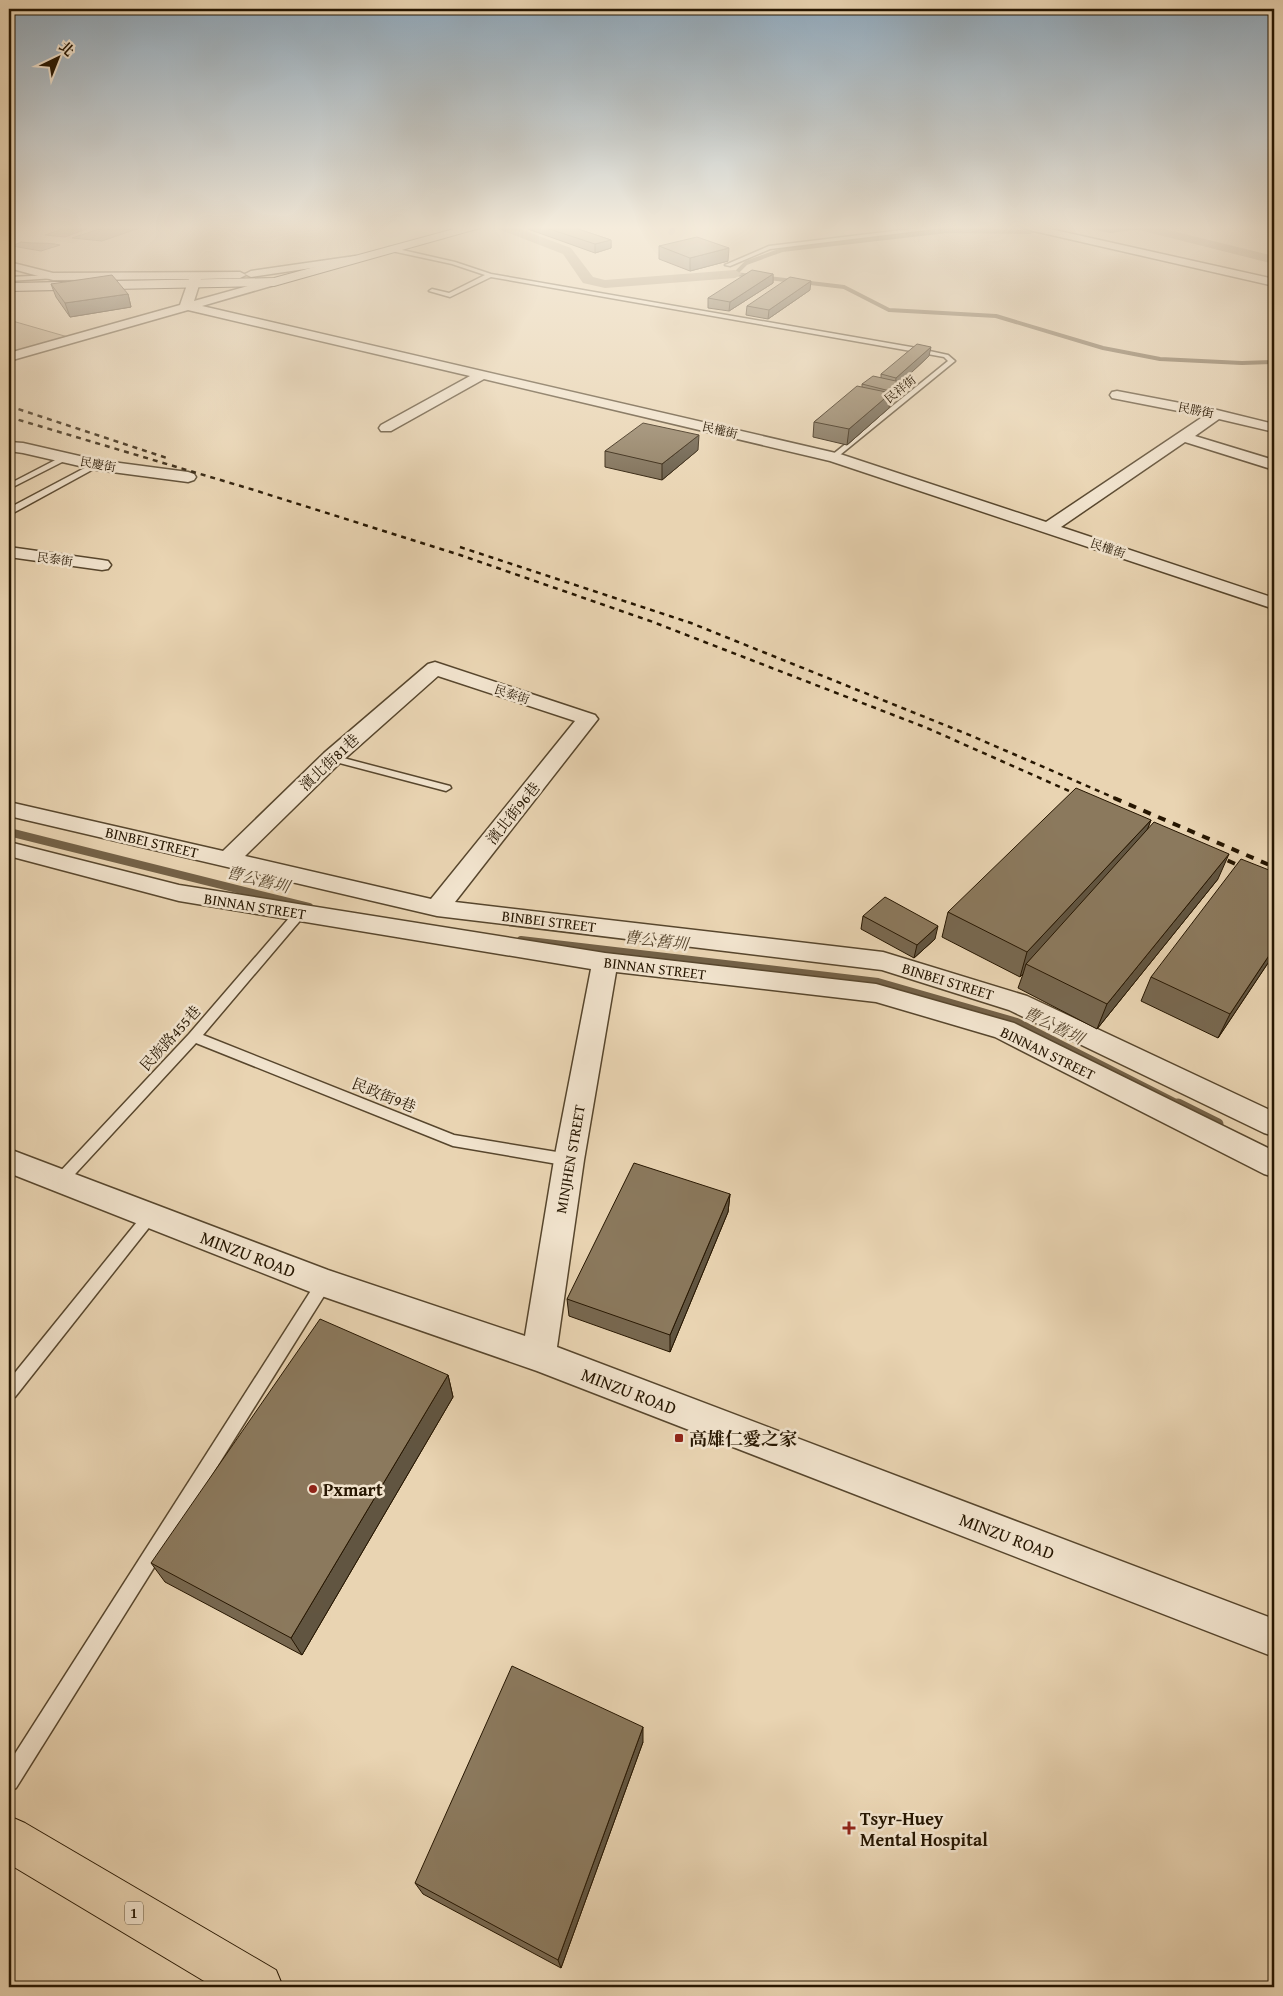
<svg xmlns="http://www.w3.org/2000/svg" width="1283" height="1996" font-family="'Gentium Book Plus','Noto Serif TC',serif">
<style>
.green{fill:#c8b494;stroke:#77654a}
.water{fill:#a79376;stroke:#736147}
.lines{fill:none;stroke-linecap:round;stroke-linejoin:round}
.stream-far2{stroke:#736147;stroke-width:4}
.stream-far1{stroke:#736147;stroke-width:8}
.stream{stroke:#736147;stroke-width:11}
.canal{fill:#a79376;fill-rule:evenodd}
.lane-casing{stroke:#57462d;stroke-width:3}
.street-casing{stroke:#57462d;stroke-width:3}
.secondary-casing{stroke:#261601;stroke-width:2}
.primary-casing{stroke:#261601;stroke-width:2}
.lane{fill:#f1e3cd;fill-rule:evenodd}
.street{fill:#f1e3cd;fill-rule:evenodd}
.secondary{fill:#f1e3cd;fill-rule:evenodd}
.primary{fill:#e9d4b2;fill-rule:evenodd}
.rail-far1{stroke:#261601;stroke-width:2.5;stroke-dasharray:5 5;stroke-linecap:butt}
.rail{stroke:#261601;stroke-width:4;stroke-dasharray:8 8;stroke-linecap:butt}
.wall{fill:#786850;stroke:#261601}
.shaded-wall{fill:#615541;stroke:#261601}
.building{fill:#8b795d;stroke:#261601}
.poi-dot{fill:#8f2418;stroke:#f1e3cd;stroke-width:2}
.labels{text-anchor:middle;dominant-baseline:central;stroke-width:5;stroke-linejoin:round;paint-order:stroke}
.far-street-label{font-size:12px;fill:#261601;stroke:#f1e3cd}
.shield{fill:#f1e3cd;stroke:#63543e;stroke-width:1}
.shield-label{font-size:14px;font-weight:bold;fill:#261601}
.street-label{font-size:15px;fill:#261601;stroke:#f1e3cd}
.water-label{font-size:16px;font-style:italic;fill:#5a4830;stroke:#f1e3cd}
.near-street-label{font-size:18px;fill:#261601;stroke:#f1e3cd}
.near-poi-label{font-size:18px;font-weight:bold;fill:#261601;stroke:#f1e3cd;text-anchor:start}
</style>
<rect width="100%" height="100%" fill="#e9d4b2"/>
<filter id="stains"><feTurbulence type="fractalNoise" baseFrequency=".004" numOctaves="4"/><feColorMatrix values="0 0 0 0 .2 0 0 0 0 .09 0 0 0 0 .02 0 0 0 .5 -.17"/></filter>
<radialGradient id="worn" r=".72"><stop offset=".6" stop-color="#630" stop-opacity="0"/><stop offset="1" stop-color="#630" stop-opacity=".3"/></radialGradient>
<path class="green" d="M9,320L68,337L9,353Z"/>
<g class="water">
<path d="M71,226H94L65,237L45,235Z"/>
<path d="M108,226H145L102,241L72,238Z"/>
<path d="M21,242C35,244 47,242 60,245L41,251L12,246Z"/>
</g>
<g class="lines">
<g class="stream-far2">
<path d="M1086,226L1111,231L1146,226"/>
<path d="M735,274L844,287L889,310L996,316L1103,348L1160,359L1242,363L1274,362"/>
<path d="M735,274L746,263L782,250L947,231L1029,232L1046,226"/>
</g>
<g class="stream-far1">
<path d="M9,832L309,907"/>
<path d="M521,940L878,982L1017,1022L1180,1105"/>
</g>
<path class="stream" d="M1178,1104L1218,1124"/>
<g class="canal">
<path d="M496,226H512L571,248L593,277L605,280L735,270L742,274L735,278L605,288L583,283L563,254L498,229Z"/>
<path d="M1133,226H1152L1274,256V264L1135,229Z"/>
</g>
<defs>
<g id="lane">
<path d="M935,226H1022L943,228L770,249L730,266L725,265L769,246Z"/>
<path d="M389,247L455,262L491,274L911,347L948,355L955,361L835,459L831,457L832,455L948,361L944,357L911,351L491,277L450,297L429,291L432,289L449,293L485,275L452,264L387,250Z"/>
<path d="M53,275L55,278L9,281V277Z"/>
<path d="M63,456L70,458L9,489V484Z"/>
<path d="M94,463L101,465L15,512L9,511V508Z"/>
<path d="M332,755L450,786L451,788L446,791L328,760V756Z"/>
<path d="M300,909L304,910L306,913L304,916L203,1035L454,1135L569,1154L574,1156L576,1160L574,1164L569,1166L453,1146L196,1043L65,1185L60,1187L55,1185L53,1181L55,1177L189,1034L296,910Z"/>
<path d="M150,1210L155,1212L157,1216L155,1220L15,1397L9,1400V1380L145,1212Z"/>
<path d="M324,1276L329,1278L332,1283L329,1288L16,1788L9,1791V1763L319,1278Z"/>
</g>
<g id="street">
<path d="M1020,226H1037L1274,279V286L1025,229Z"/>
<path d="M355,256L359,257L361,259L359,261L251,277L245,274L251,271Z"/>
<path d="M9,262L53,273L240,272L246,275L240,278L201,279L194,301L270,280H278L280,282L278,284L202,306L840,454L1046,522L1204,416L1112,398L1110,395L1112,392L1117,391L1217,410L1274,424V432L1219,419L1195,436L1274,460V470L1185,442L1061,527L1274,598V609L830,461L484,379L391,431H381L379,428L381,425L470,376L188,310L9,361V353L180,305L189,279L53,280L9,268Z"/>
<path d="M9,442L23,443L97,460L188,472L194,474L196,477L194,480L188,482L97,470L23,453L9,451Z"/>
<path d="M9,547L102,560L108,561L111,565L108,569L102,570L9,557Z"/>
<path d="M435,662L595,715L598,719L455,902L883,952L1027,996L1274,1112V1136L1264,1133L1009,1010L882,970L437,916L9,816V802L223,851L324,753L428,664ZM438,676L575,721L431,899L245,856L340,763Z"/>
<path d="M9,842L179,885L605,953L876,984L1014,1023L1274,1151V1177L1264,1174L995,1037L876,1002L616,972L584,1160L557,1347L1274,1619V1657L537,1371L313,1293L9,1173V1149L328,1270L525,1336L554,1160L591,969L179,901L9,856Z"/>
</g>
<path id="secondary" d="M465,226H482L480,228L274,286L9,291V283L274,278Z"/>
<path id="primary" d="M9,1816L25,1823L276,1970L283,1987H214L9,1864Z"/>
</defs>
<use href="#lane" class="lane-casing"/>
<use href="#street" class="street-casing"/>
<use href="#secondary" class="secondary-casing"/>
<use href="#primary" class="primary-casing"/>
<use href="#lane" class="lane"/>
<use href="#street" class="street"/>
<use href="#secondary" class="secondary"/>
<use href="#primary" class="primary"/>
<g class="rail-far1">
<path d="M9,406L170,459"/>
<path d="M9,417L254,490L463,556L653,622L927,728L1085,798"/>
<path d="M460,547L691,623L972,736L1117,799"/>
</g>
<g class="rail">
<path d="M1114,798L1274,867"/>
<path d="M1213,854L1274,881"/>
</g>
</g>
<g class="wall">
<path d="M528,226H569L611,240V248L595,253L528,229Z"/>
<path d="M659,246L728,261L690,271L659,259Z"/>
<path d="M773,274V283L729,311L708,308V298Z"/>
<path d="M51,284L128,294L131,307L70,317L56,297Z"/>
<path d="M810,290L768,319L746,315L747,306Z"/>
<path d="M929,356L901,382L905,383L903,393L892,402L890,401L889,408L847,445L813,437L814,422L862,387V384L881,378V374Z"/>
<path d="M698,450L662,480L605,467V451Z"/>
<path d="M1151,820L1147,830L1218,879L1097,1029L1018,988L1023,974L1020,977L942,937L948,912Z"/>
<path d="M1274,872V954L1218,1038L1141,1001L1151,977Z"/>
<path d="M863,916L935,939L914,958L861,929Z"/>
<path d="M730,1194L728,1212L670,1352L569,1316L567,1299Z"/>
<path d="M448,1375L453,1397L302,1655L165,1582L151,1563Z"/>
<path d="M643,1742L561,1968L423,1894L415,1883Z"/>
</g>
<g class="shaded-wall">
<path d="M611,240V248L595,253V244Z"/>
<path d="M729,248L728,261L690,271V258Z"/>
<path d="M773,274V283L729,311L730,302Z"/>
<path d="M811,281L810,290L768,319L769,310Z"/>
<path d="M128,294L131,307L70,317L65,303Z"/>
<path d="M931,347L929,356L895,388L896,378Z"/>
<path d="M905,383L903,393L892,402L894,392Z"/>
<path d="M891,393L889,408L847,445L849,429Z"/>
<path d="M699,435L698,450L662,480V464Z"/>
<path d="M1151,820L1142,844L1026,964L1023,974L1020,977L1027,952Z"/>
<path d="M1229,854L1218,879L1097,1029L1107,1004Z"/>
<path d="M938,926L935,939L914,958L917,945Z"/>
<path d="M1274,948V954L1218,1038L1230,1014Z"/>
<path d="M730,1194L728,1212L670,1352V1335Z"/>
<path d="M448,1375L453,1397L302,1655L291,1638Z"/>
<path d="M643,1727V1742L561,1968L558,1960Z"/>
</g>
<g class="building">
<path d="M540,226H569L611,240L595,244Z"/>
<path d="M697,237L729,248L690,258L659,246Z"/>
<path d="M752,270L773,274L730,302L708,298Z"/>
<path d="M112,275L128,294L65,303L51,284Z"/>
<path d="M790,277L811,281L769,310L747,306Z"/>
<path d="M917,344L931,347L896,378L881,374Z"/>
<path d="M873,376L905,383L894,392L862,384Z"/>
<path d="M857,386L891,393L849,429L814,422Z"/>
<path d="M643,423L699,435L662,464L605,451Z"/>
<path d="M1076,788L1151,820L1027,952L948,912Z"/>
<path d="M1154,822L1229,854L1107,1004L1026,964Z"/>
<path d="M1241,859L1274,872V948L1230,1014L1151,977Z"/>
<path d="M885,897L938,926L917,945L863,916Z"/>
<path d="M634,1163L730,1194L670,1335L567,1299Z"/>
<path d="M320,1319L448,1375L291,1638L151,1563Z"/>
<path d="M512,1666L643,1727L558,1960L415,1883Z"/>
</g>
<linearGradient id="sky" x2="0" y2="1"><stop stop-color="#8ea7ba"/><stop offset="0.45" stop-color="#f5ecdc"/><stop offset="1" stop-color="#f5ecdc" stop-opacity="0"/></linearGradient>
<rect width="1283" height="505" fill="url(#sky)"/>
<g class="poi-dot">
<rect x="674" y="1433" width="10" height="10" rx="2.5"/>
<circle cx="313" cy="1489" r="5"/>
<path d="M846.5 1820.5h5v5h5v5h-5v5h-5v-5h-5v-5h5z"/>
</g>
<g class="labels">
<g class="far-street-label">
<text transform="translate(900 389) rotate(-39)">民祥街</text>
<text transform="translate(1196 410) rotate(11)">民勝街</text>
<text transform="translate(720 430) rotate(13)">民權街</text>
<text transform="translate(98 464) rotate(10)">民慶街</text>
<text transform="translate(1108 548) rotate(19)">民權街</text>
<text transform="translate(55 559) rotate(8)">民泰街</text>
<text transform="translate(512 694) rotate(18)">民泰街</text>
</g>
<rect class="shield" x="125" y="1901.5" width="18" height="23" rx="4"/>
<g class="shield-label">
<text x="134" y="1913">1</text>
</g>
<g class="street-label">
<text transform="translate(329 762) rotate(-43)">濱北街81巷</text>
<text transform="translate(513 813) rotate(-51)">濱北街96巷</text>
<text transform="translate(152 842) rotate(13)">BINBEI STREET</text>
<text transform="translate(255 906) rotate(9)">BINNAN STREET</text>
<text transform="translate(549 921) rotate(7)">BINBEI STREET</text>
<text transform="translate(655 968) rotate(7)">BINNAN STREET</text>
<text transform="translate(948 981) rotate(17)">BINBEI STREET</text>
<text transform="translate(170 1038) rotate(-48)">民族路455巷</text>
<text transform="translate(1048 1053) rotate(26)">BINNAN STREET</text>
<text transform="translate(384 1095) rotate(22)">民政街9巷</text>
<text transform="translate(570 1159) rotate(-80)">MINJHEN STREET</text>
</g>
<g class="water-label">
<text transform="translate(258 879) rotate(14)">曹公舊圳</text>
<text transform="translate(656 940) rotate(7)">曹公舊圳</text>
<text transform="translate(1054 1025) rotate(26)">曹公舊圳</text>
</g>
<g class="near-street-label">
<text transform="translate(248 1254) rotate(21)">MINZU ROAD</text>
<text transform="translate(629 1391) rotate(21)">MINZU ROAD</text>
<text transform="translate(1007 1536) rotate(21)">MINZU ROAD</text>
</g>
<g class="near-poi-label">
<text x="689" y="1438">高雄仁愛之家</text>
<text x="323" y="1489">Pxmart</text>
<text x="860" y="1818">Tsyr-Huey<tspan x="860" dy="21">Mental Hospital</tspan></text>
</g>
</g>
<rect width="1283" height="1996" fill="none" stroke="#e9d4b2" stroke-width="30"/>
<rect x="10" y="10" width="1263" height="1976" fill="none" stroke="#261601" stroke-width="2.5"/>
<rect x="15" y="15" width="1253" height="1966" fill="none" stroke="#261601"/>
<g transform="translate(58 58) rotate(43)" stroke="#f1e3cd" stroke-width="4" paint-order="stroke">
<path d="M0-4L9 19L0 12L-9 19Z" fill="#261601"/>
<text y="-8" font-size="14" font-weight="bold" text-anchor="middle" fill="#261601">北</text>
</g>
<rect width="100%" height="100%" filter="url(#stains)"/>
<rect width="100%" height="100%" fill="url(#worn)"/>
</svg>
